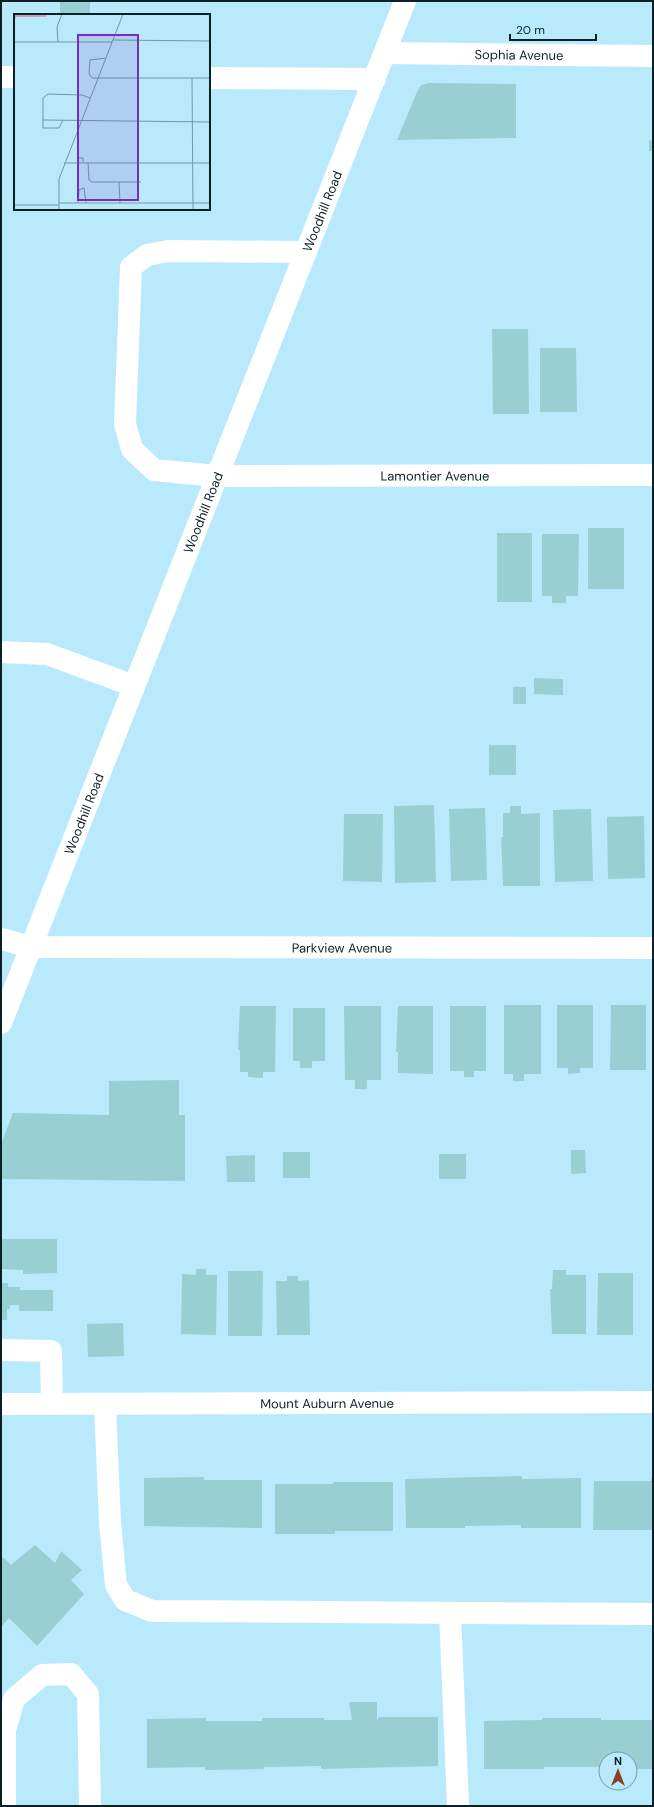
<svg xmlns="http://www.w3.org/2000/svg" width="654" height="1807" font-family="'DM Sans',sans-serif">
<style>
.building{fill:#98cfd3}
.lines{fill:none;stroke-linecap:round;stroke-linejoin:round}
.minor{stroke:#fff;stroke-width:22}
.major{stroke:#fff;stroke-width:22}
.labels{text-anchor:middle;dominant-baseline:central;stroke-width:3;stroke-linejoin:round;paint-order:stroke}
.street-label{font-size:13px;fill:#0b1f25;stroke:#b8eafc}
.inset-road{fill:none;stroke:#7399a6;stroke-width:1}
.view{fill:#7b2cbf;fill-opacity:0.15;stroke:#7b2cbf;stroke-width:2}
.inset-edge{fill:none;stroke:#0b1f25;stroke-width:2}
</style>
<rect width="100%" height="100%" fill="#b8eafc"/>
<g class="building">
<rect x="60" y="1" width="30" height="14"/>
<path d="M429,83L516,84V138L397,140L417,92L421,85Z"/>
<path d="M649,140L653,141V151H649Z"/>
<path d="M492,329H528L529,414H493Z"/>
<path d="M540,348H576L577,412H540Z"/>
<rect x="588" y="528" width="36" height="61"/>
<rect x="497" y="533" width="35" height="69"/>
<path d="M542,534H579L578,596H566V603H552V596H542Z"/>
<path d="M534,678L563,679V695L534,694Z"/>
<rect x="513" y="687" width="13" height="17"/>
<rect x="489" y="745" width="27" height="30"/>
<path d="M434,805L436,882L395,883L394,806Z"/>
<path d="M510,806H521V814L540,813V886H503L501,837H503V813H510Z"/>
<path d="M485,808L487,880L451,881L449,809Z"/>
<path d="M591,809L593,881L555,882L553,810Z"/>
<path d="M344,814H383L382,882L343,881Z"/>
<path d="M644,816L645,878L608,879L607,817Z"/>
<path d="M504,1005H541V1074H524V1081H513V1074H504Z"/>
<path d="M557,1005H593V1068H580V1073L568,1074V1068H557Z"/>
<path d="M611,1005H646V1070H610Z"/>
<path d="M240,1006H276L275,1072H263V1078L248,1077V1072H240V1050H238Z"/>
<path d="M344,1006H381V1080H367V1089H355V1080H345Z"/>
<path d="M398,1006H433V1074L398,1073V1052H396Z"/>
<path d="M450,1006H486V1071H474V1077H464V1071H450Z"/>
<path d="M293,1008H325V1061H312V1068H300V1061H293Z"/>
<path d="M179,1080V1115H185V1181L1,1179V1144L13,1113L109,1115V1081Z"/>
<path d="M571,1150H585L586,1173L571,1174Z"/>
<rect x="283" y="1152" width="27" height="26"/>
<rect x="439" y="1154" width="27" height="25"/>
<path d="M255,1155V1182H227L226,1156Z"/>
<path d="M1,1239H57V1273L23,1274V1270L1,1269Z"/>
<path d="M196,1269H206V1275H217L216,1335L181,1334L182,1274L196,1275Z"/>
<path d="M553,1270H566V1275H586V1334H552L550,1289H552Z"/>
<path d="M228,1271H263L262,1336H228Z"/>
<path d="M598,1273H633V1335H597Z"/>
<path d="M287,1276H298V1281L309,1280L310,1335H277L276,1281H287Z"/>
<path d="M1,1283H8V1287H20V1290H53V1311H19V1305H8L10,1306V1309H7V1320H1Z"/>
<path d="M123,1323L124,1356L88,1357L87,1324Z"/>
<path d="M522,1476V1479L581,1478V1528H521V1525L465,1526V1528H406L405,1479Z"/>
<path d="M204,1477V1480H262V1528L144,1526V1478Z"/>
<path d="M651,1478H653V1530H593L594,1481H651Z"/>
<path d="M333,1482H393V1531H335V1534H275V1484H333Z"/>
<path d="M35,1545L55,1563L61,1551L82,1570L71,1580L84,1594L37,1646L9,1618L1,1627V1559L3,1557L11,1565Z"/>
<path d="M349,1702H377V1720L379,1717H438V1766L321,1769V1766L264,1767V1769L205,1770V1767L147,1768V1719L206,1718V1721H262V1718H324V1720H352Z"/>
<path d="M542,1718H601V1720H653V1769H630V1759H606V1769H600V1767H544V1769H484V1721L542,1720Z"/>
</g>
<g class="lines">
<g class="minor">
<path id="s1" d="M385,53L653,56"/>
<path d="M1,77H15"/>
<path d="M209,78L375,79"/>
<path id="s2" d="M306,252L168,251L147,255L131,267L125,424L132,449L154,470L217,476L653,475"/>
<path d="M1,652L47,654L134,686"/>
<path id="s3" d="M1,939L31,947L653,948"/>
<path d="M1,1350L51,1351L52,1404"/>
<path id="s4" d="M1,1404L653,1402"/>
<path d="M105,1404L110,1523L116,1585L125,1600L152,1611L653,1614"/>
<path d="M450,1613L458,1806"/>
<path d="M5,1806V1730L14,1699L42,1675L71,1674L88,1694L90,1806"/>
</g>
<path class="major" id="s5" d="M1,1023L405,1"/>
</g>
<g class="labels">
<g class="street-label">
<text stroke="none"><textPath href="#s1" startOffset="134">Sophia Avenue</textPath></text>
<text stroke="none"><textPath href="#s5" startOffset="873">Woodhill Road</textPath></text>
<text stroke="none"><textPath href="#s2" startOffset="674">Lamontier Avenue</textPath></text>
<text stroke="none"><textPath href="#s5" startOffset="549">Woodhill Road</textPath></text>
<text stroke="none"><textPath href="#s5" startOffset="225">Woodhill Road</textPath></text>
<text stroke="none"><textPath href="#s3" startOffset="342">Parkview Avenue</textPath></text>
<text stroke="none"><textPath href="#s4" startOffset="326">Mount Auburn Avenue</textPath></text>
</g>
</g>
<g transform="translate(14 14)">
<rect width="196" height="196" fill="#b8eafc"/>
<path d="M0,0H33L32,3H2L0,9Z" fill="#cca1bb"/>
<path class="inset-road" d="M99,26L196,27M0,28H98M44,28L43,13L48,0M92,44L76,46L75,60L78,64H196M178,64L179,196M76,84L68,81L34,80L29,84V106L196,108M29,106V114H45L49,106M50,149H196M64,149V144H69V149M74,149L75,166L78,168H127M105,168L106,189M45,189H196M64,189L65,176L70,174L72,189M0,191H45M45,196V165L109,0"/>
<path class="view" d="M64,21H124V186H64Z"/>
<rect width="196" height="196" class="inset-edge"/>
</g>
<rect width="654" height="1807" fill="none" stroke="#0b1f25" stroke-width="4"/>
<g transform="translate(618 1771)"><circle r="19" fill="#b8eafc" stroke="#7399a6"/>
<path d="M0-3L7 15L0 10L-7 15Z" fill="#894023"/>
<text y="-6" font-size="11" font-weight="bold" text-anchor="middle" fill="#0b1f25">N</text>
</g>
<path d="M510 34v6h86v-6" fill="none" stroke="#0b1f25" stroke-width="2"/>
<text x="516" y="34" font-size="12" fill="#0b1f25" stroke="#b8eafc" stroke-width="3" paint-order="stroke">20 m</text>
</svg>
